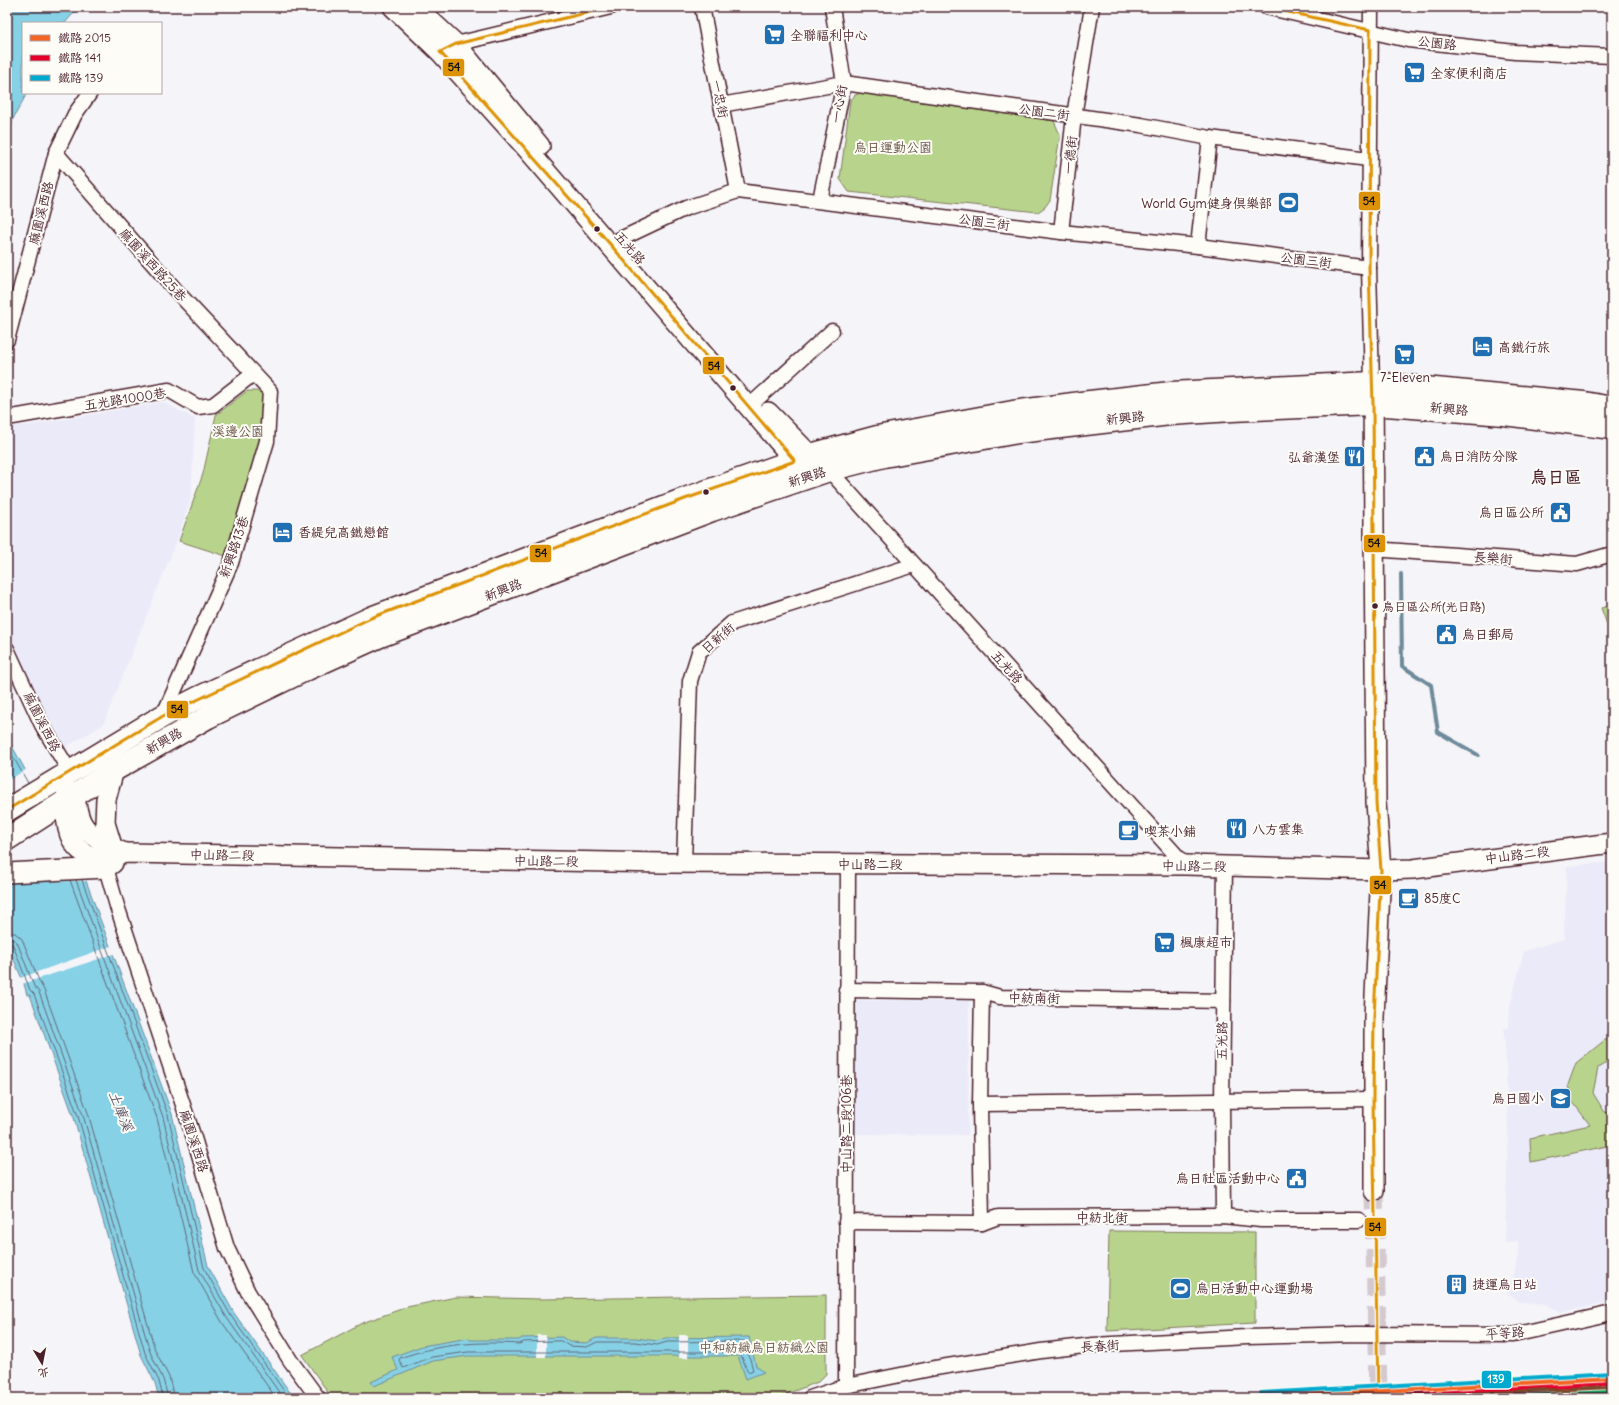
<svg xmlns="http://www.w3.org/2000/svg" width="1619" height="1405" font-family="Delius,'LXGW WenKai TC',sans-serif">
<style>
.built{fill:#ebeaf9}
.green{fill:#b8d48c;stroke:#817a5c}
.water{fill:#86d1e6;stroke:#6e8a9b}
.pier{fill:#f5f4f8}
.lines{fill:none;stroke-linecap:round;stroke-linejoin:round}
.shore{stroke:#626676;stroke-width:1}
.stream{stroke:#6e8a9b;stroke-width:4}
.secondary-tunnel{stroke:#d3c9cf;stroke-width:19;stroke-dasharray:19 10;stroke-linecap:butt}
.street-casing{stroke:#4a1f2b;stroke-width:17}
.secondary-casing{stroke:#4a1f2b;stroke-width:22}
.primary-casing{stroke:#4a1f2b;stroke-width:25}
.street{stroke:#fdfcf7;stroke-width:14}
.secondary{stroke:#fdfcf7;stroke-width:19}
.primary{stroke:#fdfcf7;stroke-width:22}
.bus-1-casing{stroke:#fdfcf7;stroke-width:6}
.bus-1{stroke:#dd9206;stroke-width:3}
.rail-1-casing{stroke:#fdfcf7;stroke-width:7}
.rail-2-casing{stroke:#fdfcf7;stroke-width:7}
.rail-3-casing{stroke:#fdfcf7;stroke-width:7}
.rail-4-casing{stroke:#fdfcf7;stroke-width:7}
.rail-5-casing{stroke:#fdfcf7;stroke-width:7}
.rail-1{stroke:#f26522;stroke-width:4}
.rail-2{stroke:#e4002b;stroke-width:4}
.rail-3{stroke:#00a9ce;stroke-width:4}
.rail-4{stroke:#7a4b2a;stroke-width:4}
.rail-5{stroke:#00a651;stroke-width:4}
.bus-dot{fill:#4a1f2b;stroke:#fdfcf7;stroke-width:1.5}
.labels{text-anchor:middle;dominant-baseline:central;stroke-width:4;stroke-linejoin:round;paint-order:stroke}
.bus-label{font-size:12px;fill:#4a1f2b;stroke:#fdfcf7;text-anchor:start}
.poi-label{font-size:13px;fill:#4a1f2b;stroke:#fdfcf7;text-anchor:start}
.street-label{font-size:13px;fill:#4a1f2b;stroke:#fdfcf7}
.park-label{font-size:13px;fill:#6b5548;stroke:#fdfcf7}
.water-label{font-size:14px;font-style:italic;fill:#5c5463;stroke:#fdfcf7}
.district-label{font-size:17px;font-weight:bold;fill:#4a1f2b;stroke:#fdfcf7}
.line-badge{stroke:#fdfcf7;stroke-width:1.5}
.badge-label{font-size:11px;text-anchor:middle;font-weight:bold;fill:#fff}
.pale-badge-label{font-size:11px;text-anchor:middle;font-weight:bold;fill:#111}
</style>
<rect width="100%" height="100%" fill="#f5f4f8"/>
<filter id="ink" filterUnits="userSpaceOnUse"><feTurbulence type="fractalNoise" baseFrequency=".025" numOctaves="2"/><feDisplacementMap in="SourceGraphic" scale="8" xChannelSelector="R" yChannelSelector="G"/><feConvolveMatrix kernelMatrix="1 2 1 2 8 2 1 2 1" color-interpolation-filters="sRGB"/></filter>
<g filter="url(#ink)">
<g class="built">
<path d="M163,402L195,419L191,497L178,537L103,725L62,749L15,647L7,614V427L30,425Z"/>
<path d="M1612,862V1302L1561,1312L1546,1304L1519,1302L1507,1292L1519,1256L1518,1241L1505,1242L1508,1135L1506,1060L1504,1035V1029L1509,1027L1510,1006L1524,951L1564,939L1567,866Z"/>
<path d="M855,1000L969,1001L968,1135L854,1134Z"/>
</g>
<g class="green">
<path d="M861,93L1054,121L1060,135L1050,200L1045,207L1038,212L849,192L840,179L850,101L855,95Z"/>
<path d="M247,391H256L264,394V431L226,556L179,541L203,474L216,415Z"/>
<path d="M1612,605V638L1601,608Z"/>
<path d="M1612,1039V1059L1598,1068L1593,1093L1604,1111L1612,1116V1145L1531,1162L1530,1138L1590,1125L1572,1101L1568,1085L1576,1063L1605,1040Z"/>
<path d="M1109,1231L1255,1232V1323L1107,1331Z"/>
<path d="M826,1295V1374L818,1382L776,1398H474L458,1394L450,1398H332L302,1355L362,1323L407,1307L456,1297L542,1299Z"/>
</g>
<g class="water">
<path d="M7,7H79L65,23H23V93H27L13,119L7,148Z"/>
<path d="M7,737L85,878L172,1114L208,1266L234,1313L294,1398H159L155,1383L141,1355L74,1118L30,995H27L24,984L7,943Z"/>
<path d="M562,1337L569,1342L587,1343L596,1338H636L657,1341L665,1338L749,1337L756,1366L764,1372L746,1379L738,1356H468L433,1361L374,1386L371,1382L398,1370L392,1357L422,1346L469,1338L470,1340H519L522,1338Z"/>
</g>
<g class="pier">
<path d="M27,769L71,848L87,881L7,882V781Z"/>
<path d="M111,946L114,954L22,984L21,980L20,978Z"/>
<rect x="537" y="1335" width="9" height="22"/>
<rect x="679" y="1335" width="9" height="23"/>
</g>
<g class="lines">
<g class="shore">
<path d="M7,746L28,783"/>
<path d="M70,880L157,1118L194,1272L222,1322L276,1398"/>
<path d="M76,880L163,1117L199,1270L227,1318L283,1398"/>
<path d="M82,880L168,1115L204,1268L231,1316L289,1398"/>
<path d="M7,932L15,933L22,939L40,983L44,990L88,1113L155,1350L169,1377L174,1398"/>
<path d="M7,938L12,939L17,942L34,986L39,992L83,1115L150,1352L163,1379L168,1398"/>
<path d="M7,943L13,945L30,990L34,994L78,1116L145,1353L159,1381L163,1398"/>
<path d="M561,1341L569,1346L587,1347L597,1342H635L657,1345L667,1342L745,1341L753,1370L748,1372L741,1355L737,1352H468L432,1357L403,1368L399,1360L400,1358C439,1344 477,1341 519,1344L524,1342Z"/>
</g>
<path class="stream" d="M1401,574L1402,666L1431,685L1438,732L1478,755"/>
<path class="secondary-tunnel" d="M1374,1191L1378,1398"/>
<defs>
<g id="street">
<path d="M702,7L738,191"/>
<path d="M1266,7L1408,40L1515,52L1612,56"/>
<path d="M1371,7L1369,268L1372,383"/>
<path d="M448,48L456,44L611,7"/>
<path d="M721,105L844,83L1141,125L1210,138L1368,159"/>
<path d="M56,153L180,295L270,391L267,441L231,563L163,716"/>
<path d="M820,200L844,83L832,7"/>
<path d="M1061,232L1074,116L1092,7"/>
<path d="M610,244L686,208L738,191L1061,232L1198,246L1369,268"/>
<path d="M1198,246L1210,138"/>
<path d="M7,340L56,153L75,114L90,93"/>
<path d="M756,400L832,331"/>
<path d="M7,418L169,390L198,407L213,405L253,374"/>
<path d="M829,470L1185,865"/>
<path d="M1373,549L1577,564L1612,554"/>
<path d="M7,649L42,725L70,772"/>
<path d="M684,863L690,681L699,652L732,623L914,565"/>
<path d="M106,868L117,906L194,1138L227,1248L248,1292L290,1360L318,1398"/>
<path d="M846,990L982,992L1000,997L1223,1001"/>
<path d="M980,1104L1373,1099"/>
<path d="M1223,1216L1222,1102L1225,866"/>
<path d="M846,1222L982,1223L998,1217L1223,1216L1261,1220H1359"/>
<path d="M982,1223L980,1104L982,992"/>
<path d="M846,1386L848,863"/>
<path d="M810,1398L846,1386L935,1368L1041,1351L1093,1345L1247,1337L1357,1334L1513,1335L1612,1313"/>
</g>
<g id="secondary">
<path d="M393,7L440,52L527,149L795,461L807,464"/>
<path d="M416,7L456,44L540,146"/>
<path d="M1373,389L1376,802L1381,870L1374,1017V1191"/>
<path d="M768,412L810,455L820,463"/>
<path d="M67,789C64,812 64,849 92,856C100,858 118,854 127,853L664,863L1185,865L1381,870L1413,869L1612,843"/>
<path d="M74,793C76,802 77,814 82,823C88,835 113,849 125,853"/>
<path d="M113,849L105,823L106,799L114,770"/>
<path d="M7,873L106,868L113,863"/>
</g>
<g id="primary">
<path d="M7,810L163,716L198,698L371,618L685,499L810,455L877,437L1013,412L1081,403L1171,393L1372,383L1584,403L1612,408"/>
<path d="M7,839L114,770L208,717L307,669L380,636L712,510L829,470L884,456L1018,432L1170,414L1232,410L1373,404L1504,414L1612,428"/>
</g>
</defs>
<use href="#street" class="street-casing"/>
<use href="#secondary" class="secondary-casing"/>
<use href="#primary" class="primary-casing"/>
<use href="#street" class="street"/>
<use href="#secondary" class="secondary"/>
<use href="#primary" class="primary"/>
<defs>
<g id="bus-1">
<path d="M1266,7L1370,30"/>
<path d="M1370,30L1369,268L1373,404L1376,802L1381,870L1374,1017L1373,1099L1378,1398"/>
<path d="M7,810L163,716L371,618L685,499L795,461L610,244L440,52L456,44L611,7"/>
</g>
</defs>
<use href="#bus-1" class="bus-1-casing"/>
<use href="#bus-1" class="bus-1"/>
<defs>
<path id="rail-1" d="M1261,1398L1612,1378"/>
<path id="rail-2" d="M1349,1398L1612,1383"/>
<path id="rail-3" d="M1261,1393L1612,1373"/>
<path id="rail-4" d="M1384,1398L1612,1387"/>
<path id="rail-5" d="M1488,1398L1612,1392"/>
</defs>
<use href="#rail-1" class="rail-1-casing"/>
<use href="#rail-2" class="rail-2-casing"/>
<use href="#rail-3" class="rail-3-casing"/>
<use href="#rail-4" class="rail-4-casing"/>
<use href="#rail-5" class="rail-5-casing"/>
<use href="#rail-1" class="rail-1"/>
<use href="#rail-2" class="rail-2"/>
<use href="#rail-3" class="rail-3"/>
<use href="#rail-4" class="rail-4"/>
<use href="#rail-5" class="rail-5"/>
</g>
</g>
<defs>
<symbol id="supermarket-square" viewBox="-11 -11 22 22"><rect x="-9" y="-9" width="18" height="18" rx="4" fill="#1f6fb2" stroke="#fdfcf7"/><path d="M-6-5.5h2.5l.6 2H6L4.5 2H-2.5L-4.4-4H-6ZM-1.5 3.2a1.3 1.3 0 1 0 .1 0ZM3 3.2a1.3 1.3 0 1 0 .1 0Z" fill="#fff"/></symbol>
<symbol id="stadium-square" viewBox="-11 -11 22 22"><rect x="-9" y="-9" width="18" height="18" rx="4" fill="#1f6fb2" stroke="#fdfcf7"/><path d="M0-5a6.5 5 0 1 0 0 10a6.5 5 0 1 0 0-10ZM-3.5-1.8h7v3.6h-7Z" fill="#fff"/></symbol>
<symbol id="hotel-square" viewBox="-11 -11 22 22"><rect x="-9" y="-9" width="18" height="18" rx="4" fill="#1f6fb2" stroke="#fdfcf7"/><path d="M-6-4.5h1.5V1H6V5H4.5V3h-9V5H-6ZM-4 0a1.8 1.8 0 1 1 3.6 0ZM.5 0V-2.5h3Q6-2.5 6 0Z" fill="#fff"/></symbol>
<symbol id="civic-square" viewBox="-11 -11 22 22"><rect x="-9" y="-9" width="18" height="18" rx="4" fill="#1f6fb2" stroke="#fdfcf7"/><path d="M-.6-6.5H3V-4.5H.6V-3L4-1V1h2V6H-6V1h2V-1L-.6-3ZM-1.2 2.5V6h2.4V2.5Z" fill="#fff"/></symbol>
<symbol id="restaurant-square" viewBox="-11 -11 22 22"><rect x="-9" y="-9" width="18" height="18" rx="4" fill="#1f6fb2" stroke="#fdfcf7"/><path d="M-5-6h1v4h1v-4h1v4h1v-4h1v5L-1.5 .5V6h-2V.5L-5-1ZM5-6V6H3V1.5H1.5Q1.5-4 5-6Z" fill="#fff"/></symbol>
<symbol id="cafe-square" viewBox="-11 -11 22 22"><rect x="-9" y="-9" width="18" height="18" rx="4" fill="#1f6fb2" stroke="#fdfcf7"/><path d="M-5.5-4.5H6V0H3Q3 3.5 0 3.5H-2.5Q-5.5 3.5-5.5 0ZM3-3.2v2h1.7v-2ZM-6 4.5H4V6H-6Z" fill="#fff"/></symbol>
<symbol id="school-square" viewBox="-11 -11 22 22"><rect x="-9" y="-9" width="18" height="18" rx="4" fill="#1f6fb2" stroke="#fdfcf7"/><path d="M0-5L7-2L0 1L-7-2ZM-4 1L0 2.5L4 1V4Q0 6-4 4Z" fill="#fff"/></symbol>
<symbol id="building-square" viewBox="-11 -11 22 22"><rect x="-9" y="-9" width="18" height="18" rx="4" fill="#1f6fb2" stroke="#fdfcf7"/><path d="M-4-6H4V6H1V3H-1V6H-4ZM-2.5-4.3h1.7v1.8h-1.7ZM.8-4.3h1.7v1.8H.8ZM-2.5-1h1.7V.8h-1.7ZM.8-1h1.7V.8H.8Z" fill="#fff"/></symbol>
</defs>
<g fill-rule="evenodd">
<use href="#supermarket-square" x="762" y="22" width="25" height="25"/>
<use href="#supermarket-square" x="1402" y="60" width="25" height="25"/>
<use href="#stadium-square" x="1276" y="190" width="25" height="25"/>
<use href="#hotel-square" x="1470" y="334" width="25" height="25"/>
<use href="#supermarket-square" x="1392" y="342" width="25" height="25"/>
<use href="#civic-square" x="1412" y="444" width="25" height="25"/>
<use href="#restaurant-square" x="1342" y="444" width="25" height="25"/>
<use href="#civic-square" x="1548" y="500" width="25" height="25"/>
<use href="#hotel-square" x="270" y="520" width="25" height="25"/>
<use href="#civic-square" x="1434" y="622" width="25" height="25"/>
<use href="#restaurant-square" x="1224" y="816" width="25" height="25"/>
<use href="#cafe-square" x="1116" y="818" width="25" height="25"/>
<use href="#cafe-square" x="1396" y="886" width="25" height="25"/>
<use href="#supermarket-square" x="1152" y="930" width="25" height="25"/>
<use href="#school-square" x="1548" y="1086" width="25" height="25"/>
<use href="#civic-square" x="1284" y="1166" width="25" height="25"/>
<use href="#building-square" x="1444" y="1272" width="25" height="25"/>
<use href="#stadium-square" x="1168" y="1276" width="25" height="25"/>
</g>
<g class="bus-dot">
<circle cx="597" cy="229" r="3.5"/>
<circle cx="733" cy="388" r="3.5"/>
<circle cx="706" cy="492" r="3.5"/>
<circle cx="1375" cy="606" r="3.5"/>
</g>
<g class="labels">
<g class="bus-label">
<text x="1382" y="606">烏日區公所(光日路)</text>
</g>
<g class="poi-label">
<text x="790" y="35">全聯福利中心</text>
<text x="1430" y="73">全家便利商店</text>
<text x="1272" y="203" text-anchor="end">World Gym健身俱樂部</text>
<text x="1498" y="347">高鐵行旅</text>
<text x="1405" y="377" text-anchor="middle">7-Eleven</text>
<text x="1440" y="456">烏日消防分隊</text>
<text x="1340" y="457" text-anchor="end">弘爺漢堡</text>
<text x="1544" y="512" text-anchor="end">烏日區公所</text>
<text x="298" y="532">香緹兒高鐵戀館</text>
<text x="1462" y="634">烏日郵局</text>
<text x="1252" y="829">八方雲集</text>
<text x="1144" y="831">喫茶小鋪</text>
<text x="1424" y="898">85度C</text>
<text x="1180" y="942">楓康超市</text>
<text x="1544" y="1098" text-anchor="end">烏日國小</text>
<text x="1280" y="1178" text-anchor="end">烏日社區活動中心</text>
<text x="1472" y="1284">捷運烏日站</text>
<text x="1196" y="1288">烏日活動中心運動場</text>
</g>
<g class="street-label">
<text transform="translate(1437 43) rotate(7)">公園路</text>
<text transform="translate(720 99) rotate(79)">一忠街</text>
<text transform="translate(839 104) rotate(-80)">一心街</text>
<text transform="translate(1044 112) rotate(8)">公園二街</text>
<text transform="translate(1070 155) rotate(-84)">一德街</text>
<text transform="translate(41 213) rotate(-76)">麻園溪西路</text>
<text transform="translate(984 222) rotate(8)">公園三街</text>
<text transform="translate(630 248) rotate(49)">五光路</text>
<text transform="translate(1306 260) rotate(7)">公園三街</text>
<text transform="translate(153 265) rotate(48)">麻園溪西路25巷</text>
<text transform="translate(125 399) rotate(-9)">五光路1000巷</text>
<text transform="translate(1449 409) rotate(5)">新興路</text>
<text transform="translate(1125 418) rotate(-6)">新興路</text>
<text transform="translate(807 477) rotate(-18)">新興路</text>
<text transform="translate(234 547) rotate(-71)">新興路13巷</text>
<text transform="translate(1493 558) rotate(4)">長樂街</text>
<text transform="translate(503 590) rotate(-21)">新興路</text>
<text transform="translate(718 638) rotate(-41)">日新街</text>
<text transform="translate(1007 667) rotate(48)">五光路</text>
<text transform="translate(42 722) rotate(63)">麻園溪西路</text>
<text transform="translate(164 741) rotate(-30)">新興路</text>
<text transform="translate(222 855) rotate(1)">中山路二段</text>
<text transform="translate(1517 855) rotate(-7)">中山路二段</text>
<text transform="translate(546 861) rotate(1)">中山路二段</text>
<text x="870" y="864">中山路二段</text>
<text transform="translate(1194 866) rotate(1)">中山路二段</text>
<text transform="translate(1034 998) rotate(1)">中紡南街</text>
<text transform="translate(1222 1041) rotate(-89)">五光路</text>
<text transform="translate(846 1124) rotate(-90)">中山路二段106巷</text>
<text transform="translate(194 1141) rotate(72)">麻園溪西路</text>
<text x="1102" y="1217">中紡北街</text>
<text transform="translate(1505 1333) rotate(-4)">平等路</text>
<text transform="translate(1100 1346) rotate(-4)">長春街</text>
</g>
<g class="park-label">
<text x="893" y="147">烏日運動公園</text>
<text x="238" y="431">溪邊公園</text>
<text x="764" y="1347">中和紡織烏日紡織公園</text>
</g>
<g class="water-label">
<text transform="translate(121 1111) rotate(68)">土庫溪</text>
</g>
<g class="district-label">
<text x="1556" y="477">烏日區</text>
</g>
</g>
<g class="line-badge">
<rect x="442" y="58" width="23" height="19" rx="4" fill="#dd9206"/>
<rect x="1358" y="191" width="23" height="20" rx="4" fill="#dd9206"/>
<rect x="702" y="356" width="23" height="19" rx="4" fill="#dd9206"/>
<rect x="1363" y="534" width="23" height="19" rx="4" fill="#dd9206"/>
<rect x="529" y="544" width="23" height="19" rx="4" fill="#dd9206"/>
<rect x="166" y="700" width="23" height="19" rx="4" fill="#dd9206"/>
<rect x="1369" y="875" width="23" height="20" rx="4" fill="#dd9206"/>
<rect x="1364" y="1217" width="23" height="20" rx="4" fill="#dd9206"/>
<rect x="1481" y="1370" width="31" height="19" rx="4" fill="#00a9ce"/>
</g>
<g class="badge-label">
<text x="1496" y="1383">139</text>
</g>
<g class="pale-badge-label">
<text x="454" y="71">54</text>
<text x="1369" y="205">54</text>
<text x="714" y="370">54</text>
<text x="1374" y="547">54</text>
<text x="541" y="557">54</text>
<text x="177" y="713">54</text>
<text x="1380" y="889">54</text>
<text x="1375" y="1231">54</text>
</g>
<rect width="1619" height="1405" fill="none" stroke="#fdfcf7" stroke-width="24"/>
<rect x="12" y="12" width="1595" height="1381" fill="none" stroke="#4a1f2b" stroke-width="1.5" filter="url(#ink)"/>
<rect x="22" y="22" width="140" height="72" fill="#fdfcf7" stroke="#b5a4a5"/>
<rect x="30" y="35" width="20" height="6" fill="#f26522" stroke="#b5a4a5"/>
<text x="58" y="42" font-size="12" fill="#4a1f2b">鐵路 2015</text>
<rect x="30" y="55" width="20" height="6" fill="#e4002b" stroke="#b5a4a5"/>
<text x="58" y="62" font-size="12" fill="#4a1f2b">鐵路 141</text>
<rect x="30" y="75" width="20" height="6" fill="#00a9ce" stroke="#b5a4a5"/>
<text x="58" y="82" font-size="12" fill="#4a1f2b">鐵路 139</text>
<g transform="translate(42 1363) rotate(170)" stroke="#fdfcf7" stroke-width="3" paint-order="stroke">
<path d="M0-3L7 15L0 10L-7 15Z" fill="#4a1f2b"/>
<text y="-6" font-size="11" font-weight="bold" text-anchor="middle" fill="#4a1f2b">北</text>
</g>
</svg>
